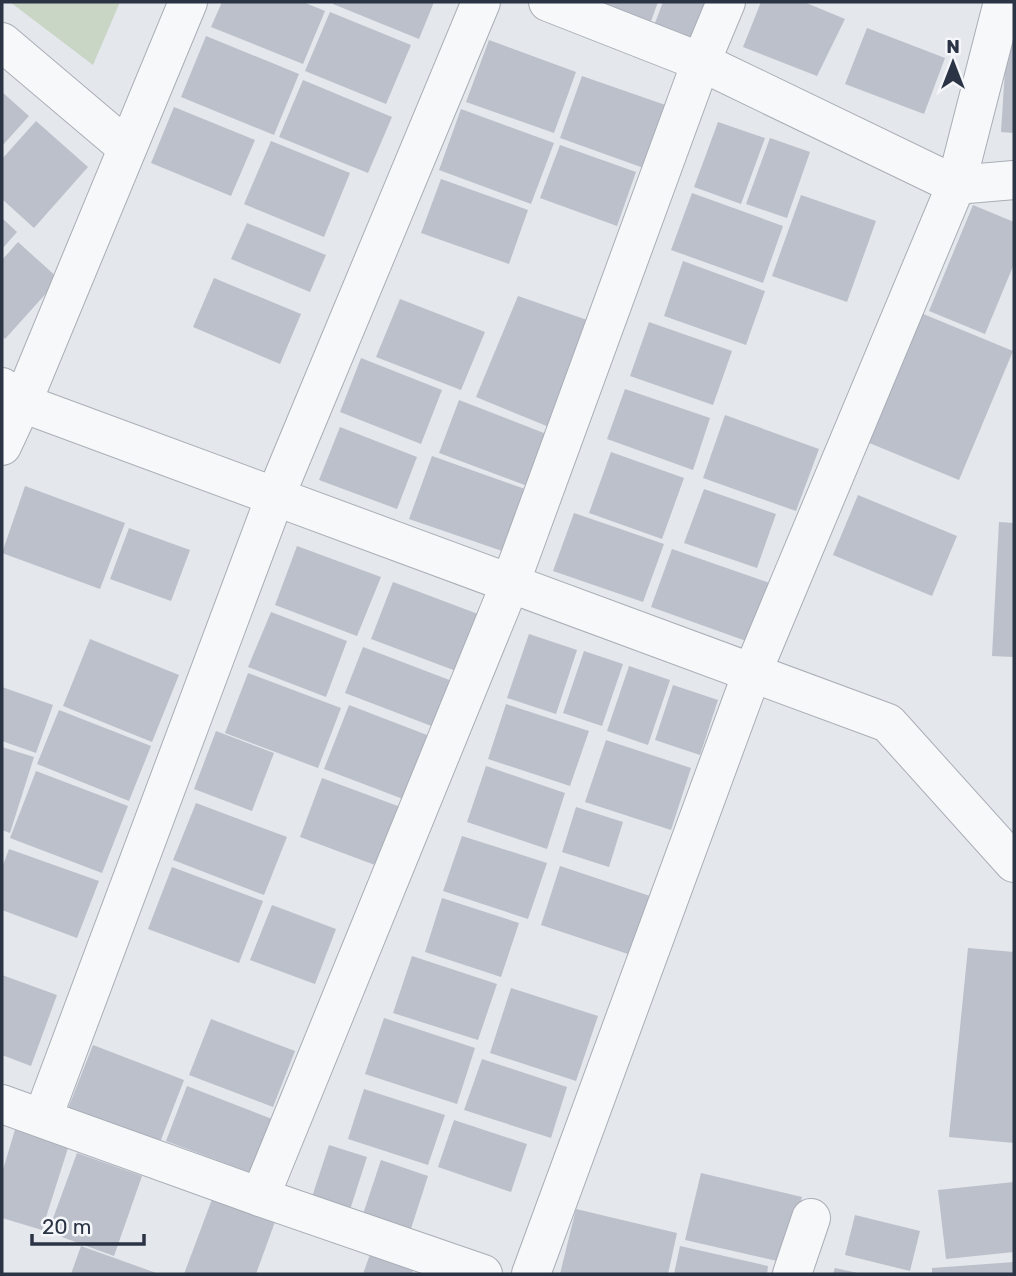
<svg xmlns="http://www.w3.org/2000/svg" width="1016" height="1276" font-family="Rubik,sans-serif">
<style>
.green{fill:#c9d6c5}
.building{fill:#bbc0ca}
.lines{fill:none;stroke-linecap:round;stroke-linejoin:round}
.street-casing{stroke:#a9aeb7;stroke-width:40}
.street{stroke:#f7f8fa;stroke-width:38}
</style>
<rect width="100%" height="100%" fill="#e4e7ec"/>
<path class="green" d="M10,2H120L93,65Z"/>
<g class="building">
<path d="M222,2H303L325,11L303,64L211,27Z"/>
<path d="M334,2H434L419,39L333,4Z"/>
<path d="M596,2H658L647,32Z"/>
<path d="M663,2H718L698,54L650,36Z"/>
<path d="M761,2H804L845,19L817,76L743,47Z"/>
<path d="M330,12L411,45L386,104L305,71Z"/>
<path d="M1008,24H1014V133L1001,132Z"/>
<path d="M867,28L945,58L924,114L845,84Z"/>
<path d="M206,36L299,74L274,135L181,97Z"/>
<path d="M489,40L576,72L554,133L466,102Z"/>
<path d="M582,76L674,108L652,171L560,138Z"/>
<path d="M303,80L392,117L368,173L279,137Z"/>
<path d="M2,92L29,116L2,146Z"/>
<path d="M174,107L255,140L231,196L151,163Z"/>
<path d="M461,109L554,143L531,204L439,170Z"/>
<path d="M36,121L88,167L34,228L2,199V159Z"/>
<path d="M718,122L765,138L741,204L694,187Z"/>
<path d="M770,138L810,152L787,218L746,204Z"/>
<path d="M271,141L350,173L324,237L244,204Z"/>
<path d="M560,145L636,172L617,226L540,198Z"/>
<path d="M441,179L528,210L509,264L421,233Z"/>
<path d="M692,193L783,226L763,283L671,250Z"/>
<path d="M801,195L876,221L847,302L772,276Z"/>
<path d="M973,205L1014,222V264L985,334L929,311Z"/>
<path d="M2,218L17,232L2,249Z"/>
<path d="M247,223L326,255L310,292L231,259Z"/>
<path d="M18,242L59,279L5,339L2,336V260Z"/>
<path d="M683,261L765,291L746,345L664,316Z"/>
<path d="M214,278L301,314L280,364L193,327Z"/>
<path d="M518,296L593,322L554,429L476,397Z"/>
<path d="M400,299L485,332L461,390L376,357Z"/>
<path d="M916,311L1013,351L959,480L862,440Z"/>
<path d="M649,322L732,351L713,405L630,376Z"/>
<path d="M361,358L442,390L421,444L340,412Z"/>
<path d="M625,389L710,418L693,470L607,439Z"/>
<path d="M459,400L549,435L530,487L439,453Z"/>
<path d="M725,415L819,449L796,511L703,478Z"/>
<path d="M340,427L417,457L397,509L319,480Z"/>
<path d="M611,452L684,478L662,539L589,513Z"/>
<path d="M432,456L528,490L505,552L409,519Z"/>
<path d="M25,486L125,523L100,589L2,553Z"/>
<path d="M704,489L776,514L757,568L684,543Z"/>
<path d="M858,495L957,536L932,596L833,555Z"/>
<path d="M574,513L664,544L643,602L553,571Z"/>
<path d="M999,522L1014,523V657L992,656Z"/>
<path d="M129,528L190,550L171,601L110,579Z"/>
<path d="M297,546L381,577L357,636L275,605Z"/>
<path d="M672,549L770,583L749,642L651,607Z"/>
<path d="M393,582L478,614L456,671L371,639Z"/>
<path d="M271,612L347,641L326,697L248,667Z"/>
<path d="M529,634L577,650L556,714L507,698Z"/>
<path d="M90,639L179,675L152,742L63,706Z"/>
<path d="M363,647L452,681L434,727L345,693Z"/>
<path d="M584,651L623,664L602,726L563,713Z"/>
<path d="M629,666L670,680L648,745L607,731Z"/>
<path d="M248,673L341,708L318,768L225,733Z"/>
<path d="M673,685L718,700L700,755L655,740Z"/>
<path d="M2,687L53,705L36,753L2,741Z"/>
<path d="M506,704L589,731L570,786L488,759Z"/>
<path d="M349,705L427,735L403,799L324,769Z"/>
<path d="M59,710L151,746L129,801L37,764Z"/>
<path d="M216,731L274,753L252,811L194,789Z"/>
<path d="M606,740L691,768L671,830L585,802Z"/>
<path d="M2,747L34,757L10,833L2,830Z"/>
<path d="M486,766L565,793L547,849L467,822Z"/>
<path d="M36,771L128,806L102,873L10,838Z"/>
<path d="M322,778L406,809L383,868L300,837Z"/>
<path d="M196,803L287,837L264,895L173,860Z"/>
<path d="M576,807L623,822L609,867L562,852Z"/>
<path d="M462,836L547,863L528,919L443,891Z"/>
<path d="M9,849L99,881L77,938L2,910V868Z"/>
<path d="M560,866L653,897L634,956L541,925Z"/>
<path d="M172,867L263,901L239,963L148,929Z"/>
<path d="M442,898L519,923L501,977L425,952Z"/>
<path d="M272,905L336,929L315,984L250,960Z"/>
<path d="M968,948L1014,952V1143L949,1137Z"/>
<path d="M412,956L497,984L478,1040L393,1013Z"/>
<path d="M2,975L57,995L31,1066L2,1055Z"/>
<path d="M511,988L598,1016L576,1081L490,1053Z"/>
<path d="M384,1018L475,1048L457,1104L365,1074Z"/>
<path d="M211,1019L295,1051L273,1107L189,1075Z"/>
<path d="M93,1045L184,1080L159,1145L67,1111Z"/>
<path d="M482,1059L567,1087L551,1138L464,1110Z"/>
<path d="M187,1086L272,1119L251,1173L166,1141Z"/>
<path d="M364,1089L445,1115L428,1165L348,1139Z"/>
<path d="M20,1113L74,1129L42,1230L2,1218V1173Z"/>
<path d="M454,1120L527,1144L511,1192L438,1167Z"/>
<path d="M329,1145L367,1157L348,1216L310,1203Z"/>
<path d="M77,1153L142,1176L114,1256L48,1232Z"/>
<path d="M381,1160L428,1176L407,1241L359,1226Z"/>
<path d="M701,1173L802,1197L786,1263L685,1240Z"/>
<path d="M1014,1182V1252L946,1259L938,1190Z"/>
<path d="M217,1186L280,1208L256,1274H184Z"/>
<path d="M576,1209L677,1233L668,1274H560Z"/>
<path d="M855,1215L920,1231L910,1271L845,1255Z"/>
<path d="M374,1243L417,1258L412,1274H363Z"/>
<path d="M81,1246L159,1274H71Z"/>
<path d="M680,1246L768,1266L767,1274H674Z"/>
<path d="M1014,1262V1274H932V1268Z"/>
<path d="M835,1268L858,1273V1274H833Z"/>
</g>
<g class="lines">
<defs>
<g id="street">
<path d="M548,2L701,62L956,185L1014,180"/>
<path d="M2,42L126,147"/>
<path d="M2,387L22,403L888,723L1014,863"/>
<path d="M2,446L22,403L188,2"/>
<path d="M2,1104L260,1197L483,1274"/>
<path d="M43,1117L275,497L481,2"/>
<path d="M260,1197L510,584L701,62L726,2"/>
<path d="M531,1274L752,673L956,185L1003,2"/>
<path d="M792,1274L811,1218"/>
</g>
</defs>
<use href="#street" class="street-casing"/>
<use href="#street" class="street"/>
</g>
<rect width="1016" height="1276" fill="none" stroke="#2b3445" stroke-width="7"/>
<g transform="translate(953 63)" stroke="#f4f6f9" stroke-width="5" paint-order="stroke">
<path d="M0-5L12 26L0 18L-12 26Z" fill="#2b3445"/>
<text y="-10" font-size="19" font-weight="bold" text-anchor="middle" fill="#2b3445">N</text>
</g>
<path d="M32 1234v10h112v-10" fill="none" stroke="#2b3445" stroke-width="3.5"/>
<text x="42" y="1234" font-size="21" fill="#2b3445" stroke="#f4f6f9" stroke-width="5" paint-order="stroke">20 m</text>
</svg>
